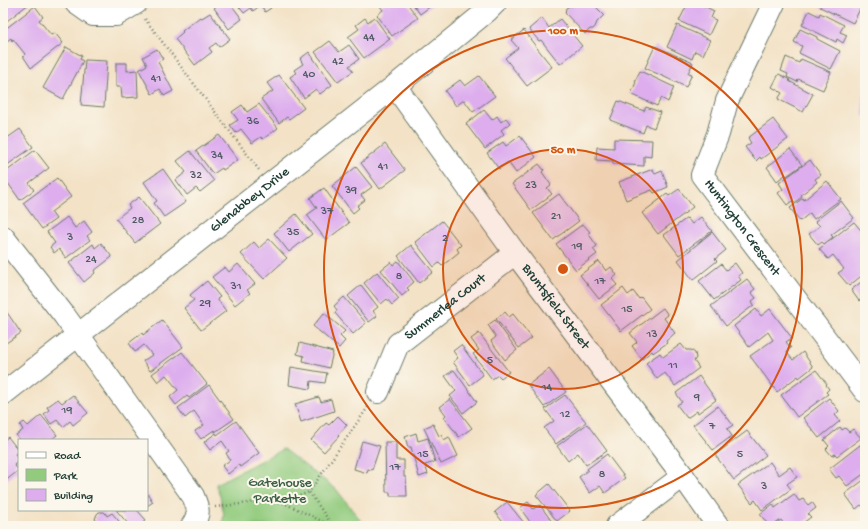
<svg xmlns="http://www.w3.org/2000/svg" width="868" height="529" font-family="'Gochi Hand',sans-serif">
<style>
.green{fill:#92cb7e;stroke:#588459}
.building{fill:#ddadee}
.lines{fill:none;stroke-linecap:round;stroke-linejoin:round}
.minor-casing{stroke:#697767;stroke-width:24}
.path{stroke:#697767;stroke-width:2.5;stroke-dasharray:1 3;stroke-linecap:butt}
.minor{stroke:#fff;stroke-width:22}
.ring{fill:none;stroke:#d45610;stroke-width:2}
.labels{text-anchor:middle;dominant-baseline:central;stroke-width:4;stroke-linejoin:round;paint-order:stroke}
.number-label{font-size:12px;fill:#4e5962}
.street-label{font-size:14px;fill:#1f3d34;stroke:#fbf7ec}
.park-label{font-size:14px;fill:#3c6046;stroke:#fbf7ec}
.centre{fill:#d45610;stroke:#fbf7ec;stroke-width:2}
.ring-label{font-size:12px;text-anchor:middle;font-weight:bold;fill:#d45610;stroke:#fbf7ec;stroke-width:4;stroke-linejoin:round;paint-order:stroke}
</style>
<rect width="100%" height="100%" fill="#fbf7ec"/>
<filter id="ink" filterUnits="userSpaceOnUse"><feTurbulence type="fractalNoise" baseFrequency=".025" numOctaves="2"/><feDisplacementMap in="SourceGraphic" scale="8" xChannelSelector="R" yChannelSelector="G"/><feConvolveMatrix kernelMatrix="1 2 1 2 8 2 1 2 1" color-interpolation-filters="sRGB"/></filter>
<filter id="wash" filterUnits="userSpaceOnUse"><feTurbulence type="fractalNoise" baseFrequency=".012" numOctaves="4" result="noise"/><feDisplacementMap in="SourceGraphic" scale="16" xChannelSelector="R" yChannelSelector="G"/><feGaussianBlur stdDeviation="0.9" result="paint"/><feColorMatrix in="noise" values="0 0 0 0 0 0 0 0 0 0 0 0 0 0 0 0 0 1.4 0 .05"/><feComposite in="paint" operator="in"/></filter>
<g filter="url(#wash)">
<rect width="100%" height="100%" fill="#f3e2c6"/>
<path class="green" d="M283,449L336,489L365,526H222L224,515L220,496L216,484Z"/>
<g id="blocks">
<g class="building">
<path d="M3,3H30L3,24Z"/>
<path d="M221,3H230L242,19L229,29L214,8Z"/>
<path d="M236,3H268L271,8L265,12L261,5L253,11L251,8L244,13Z"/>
<path d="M385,3H407L418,18L392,36L377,15L383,10L380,6Z"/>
<path d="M412,3H435L420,14Z"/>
<path d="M576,3H592L604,15L597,22L595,27L593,29H590L585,34L565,13L566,8L570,6H572Z"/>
<path d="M688,3H698L714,11L711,18L716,20L709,35L679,21Z"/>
<path d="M822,3H857L862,5L853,23L820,7Z"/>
<path d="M35,6L43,17L39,20L51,35L55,33L63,43L31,68L23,56L25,54L13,39L12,41L11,38L3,44V33L5,31L4,30Z"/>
<path d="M809,11L819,16L820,13L844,25L840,32L847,35L843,43L837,39L836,42L802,25Z"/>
<path d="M210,13L230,39L219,47L216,43L209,48L212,52L195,65L175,39L183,32L182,31L200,17L202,18Z"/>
<path d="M374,17L390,39L364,58L348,37L359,29L356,25L365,18L368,22Z"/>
<path d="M542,18L549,28L560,19L582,46L560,64L541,40L539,41L529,29Z"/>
<path d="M677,25L710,40L703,55L695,51L692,59L667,47Z"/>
<path d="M800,29L817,37V39L840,51L831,69L799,53L802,46L794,42Z"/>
<path d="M524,30L531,39H530L552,67L527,86L505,58L518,48L511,40Z"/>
<path d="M330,41L339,52L349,45L359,59L349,66L353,71L338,82L315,52Z"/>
<path d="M655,46L693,63L688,73L692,74L686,87L645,68Z"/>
<path d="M66,47L82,56L80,59L83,61L63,99L43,88Z"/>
<path d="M157,49L163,59L158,62L173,91L164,96L160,89L152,94L139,70L147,65L143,57Z"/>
<path d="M309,52L332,85L320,94L316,89L304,98L290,77L296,73L294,70L303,64L300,59Z"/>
<path d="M786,57L799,63L801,59L831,72L823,90L798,79L797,82L787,77L788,74L781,71Z"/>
<path d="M85,60L107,61L104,107L81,105Z"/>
<path d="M116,63H127V71L137,70L138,97L122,98L121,87H116Z"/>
<path d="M640,71L674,87L668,102L661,98L657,106L631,94L636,82L635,81Z"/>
<path d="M779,74L790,80L789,81L813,94L803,112L778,99L782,93L772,87Z"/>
<path d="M279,75L304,108L289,119L287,117L279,123L261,99L273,91L267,83Z"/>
<path d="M479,76L495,96L473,112L464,100L456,106L445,91L460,80L465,86Z"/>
<path d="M862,95H865V117H863Z"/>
<path d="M618,101L644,111L646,107L660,112L654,128L646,125L643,133L610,120Z"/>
<path d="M259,104L278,128L263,139L261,137L252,143L241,129L236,133L230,125L238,120L232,112L242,105L247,112Z"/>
<path d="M484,110L492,120L497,116L501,122L506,118L510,123L501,130L504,134L485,149L466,124Z"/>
<path d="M773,119L788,139L761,159L760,157L756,161L745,147L751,143L748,138Z"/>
<path d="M20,129L33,147L3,168V141Z"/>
<path d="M219,135L238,160L223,170L222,168L213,174L196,151Z"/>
<path d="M520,136L536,157L516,173L508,162L499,169L487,153L503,142L506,146Z"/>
<path d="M614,139L652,140L651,157L644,156V166L613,164V161L596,160L597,147L614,148Z"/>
<path d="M385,144L405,170L380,189L361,163Z"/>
<path d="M790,149L802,165L787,176L785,175L777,181L767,167Z"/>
<path d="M35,150L49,168L29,183L34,190L20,200L3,176V174Z"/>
<path d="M190,151L214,181L200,192L196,188L187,195L176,180L186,172L177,161Z"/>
<path d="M810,160L821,175L815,179L817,182L801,195L802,197L794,203L792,201L787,205L778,193L783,189L779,183Z"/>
<path d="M539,164L544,170L542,172L551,185L547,188L552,194L531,210L512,184Z"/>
<path d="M356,167L372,187L361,195L365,200L357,206L359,208L353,213L332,186Z"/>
<path d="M163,169L186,202L164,217L154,203L157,201L144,182Z"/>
<path d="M653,169L655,174L662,171L668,187L654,193L652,190L626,200L619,182Z"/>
<path d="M57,178L71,197L51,212L56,219L42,229L23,203Z"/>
<path d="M827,181L841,199L814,219L810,213L800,221L790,208L803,198L804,200Z"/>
<path d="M324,188L349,223L326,240L307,215L317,208L310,198Z"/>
<path d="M679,189L693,207L658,234L642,213L667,194L669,196Z"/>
<path d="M559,194L579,221L553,240L533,213Z"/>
<path d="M139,197L160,224L135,243L116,219L130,208L128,205Z"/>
<path d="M841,201L854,218L831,235L833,237L824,244L822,242L818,245L809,234L820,226L815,221Z"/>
<path d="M296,214L312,234L289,252L274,233Z"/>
<path d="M67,217L75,228L84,221L92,232L87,236L90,240L66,258L59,249L54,253L50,247L55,243L47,232Z"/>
<path d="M701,217L712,231L679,255L664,235L687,218L692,224Z"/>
<path d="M442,221L461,245L457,249L459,252L442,266L439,263L434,267L415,242Z"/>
<path d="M854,222L865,235V273L849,286L838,273L844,269L833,255L828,259L819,249Z"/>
<path d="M583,224L590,232L588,233L597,246L593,249L597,254L576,270L556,244Z"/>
<path d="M712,232L726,250L715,259L717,261L693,280L678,260Z"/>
<path d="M269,239L287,258L264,279L241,254L254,242L259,248Z"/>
<path d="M101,243L112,257L94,271L95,273L84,282L69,263L93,244L95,248Z"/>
<path d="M411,245L433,272L419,283L398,256Z"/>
<path d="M398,261L414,282L407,288L409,290L402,296L381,270L391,262L393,265Z"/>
<path d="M599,261L606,271L611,267L617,275L612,279L617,285L599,299L580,275Z"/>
<path d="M735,263L742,273L738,276L741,280L714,300L699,281L721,264L726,270Z"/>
<path d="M238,264L255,284L247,290L250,293L235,305L212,277L225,267L229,272Z"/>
<path d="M377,272L399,299L392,305L387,299L381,304L364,283Z"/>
<path d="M747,279L755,289L751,292L756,298L752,301L754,305L726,326L711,306Z"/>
<path d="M865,279V297L859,301L851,290Z"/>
<path d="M207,281L220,297L217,299L226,311L201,330L184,308L194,300L190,295Z"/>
<path d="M361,285L378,307L373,311L377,316L369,322L348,296Z"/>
<path d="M623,288L628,295L633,291L639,299L641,297L650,309L621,331L601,305Z"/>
<path d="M344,297L366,323L353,334L335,313L337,310L334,306Z"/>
<path d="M663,308L668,315L664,318L675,333L666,341L667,343L653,353L652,351L642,359L632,346L637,342L630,333Z"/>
<path d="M756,309L761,316L770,309L792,338L786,342L791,348L787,351L788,354L793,360L803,352L813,367L799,378L798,376L777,392L750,356L773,340L768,332L749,347L734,326Z"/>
<path d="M6,311L21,333L3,345V313Z"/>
<path d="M505,312L509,317L513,314L532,338L519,348L496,319Z"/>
<path d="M324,313L345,331L340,336L345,341L339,348L313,326Z"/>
<path d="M162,320L183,347L150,371L143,361L152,355L149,351L144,345L135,352L129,343L142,333L143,335Z"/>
<path d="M495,320L517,350L505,360L491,341L496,337L488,325Z"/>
<path d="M479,333L509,372L501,378L498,375L492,379L473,354L479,350L471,339Z"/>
<path d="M300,343L333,352L329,368L303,361L304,356L297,354Z"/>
<path d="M681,344L686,350H691L695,353L696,358L694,361L699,368L675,386L665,373L657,379L646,363L660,353L663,357Z"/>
<path d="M461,345L483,375L470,385L453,362L458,358L453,351Z"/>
<path d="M182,352L207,384L189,398L187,396L176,405L170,397L178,390L166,375L158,382L152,374Z"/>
<path d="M291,367L327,373L325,383L311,381L310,389L289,385Z"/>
<path d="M549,369L566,392L544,407L528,385Z"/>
<path d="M454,370L477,402L463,413L450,396L456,391L445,376Z"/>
<path d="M816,370L827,384L826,385L829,389L826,392L828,394L797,417L781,395Z"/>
<path d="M699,376L716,400L698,413L697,411L687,418L677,405L682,402L676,393Z"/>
<path d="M209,385L234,419L215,432L214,430L201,439L195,431L204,425L194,411L185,418L178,408Z"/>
<path d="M73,395L88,413L73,425L70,421L63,427L57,420L51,424L44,414L49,410L47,407L58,399L62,403Z"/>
<path d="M565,395L586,422L556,444L544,428L554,421L545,409Z"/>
<path d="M319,397L321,402L331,399L334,411L301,422L295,404Z"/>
<path d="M829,398L839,411L835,415L840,421L819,438L803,418Z"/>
<path d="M450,399L472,428L459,437L444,417L446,415L440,407Z"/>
<path d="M718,406L733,425L727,429L732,436L713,450L693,425Z"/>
<path d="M41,415L57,435L51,440H20L16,435L23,430L20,425L24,422L28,426Z"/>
<path d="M338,416L347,425L338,435L339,436L324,452L311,440L326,423L329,425Z"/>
<path d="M236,421L259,453L240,467L239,465L228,474L222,466L230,460L226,453L229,451L222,441L210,450L204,442L216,433L217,435Z"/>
<path d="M433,424L439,436L441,435L444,440L449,437L458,456L441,464L424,428Z"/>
<path d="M587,424L607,451L586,465L578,453L568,461L557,446Z"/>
<path d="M840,427L842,430L845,428L849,432L853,429L861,438L837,456L835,454L832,456L826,449L829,446L824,440Z"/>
<path d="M747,431L766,455L734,480L715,455Z"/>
<path d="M416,433L418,441L428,438L435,462L425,465L428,474L419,477L411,447H408L405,437Z"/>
<path d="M8,437L19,451L15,454L19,459V461L14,465L19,470L4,482L3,481V441Z"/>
<path d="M362,441L380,446L372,470L368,469L367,473L354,469Z"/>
<path d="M385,442H396V460H404V477H406L407,496H390V492H386Z"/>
<path d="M860,445L863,449L865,448V473L847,486L839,476L836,478L829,469Z"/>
<path d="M607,454L625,478L605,493L600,486L590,493L579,477L588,470L587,469Z"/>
<path d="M770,462L779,475L790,467L797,477L787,484L791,489L762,510L755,500L752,503L738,485Z"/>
<path d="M865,479V505L863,507L861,505L856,509L845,494Z"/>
<path d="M549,484L570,511L557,521L536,495Z"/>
<path d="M147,493L153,502L147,506Z"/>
<path d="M794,494L799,501L803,499L808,505L812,502L816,508L808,514L811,517L799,526H785L781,520L772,526H769L760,514L773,504L775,508Z"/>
<path d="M507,502L520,518L527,526H506L495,512Z"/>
<path d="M528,502L533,509L540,505L555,526H533L520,508Z"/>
<path d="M116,510H137L146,520L139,526H130Z"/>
<path d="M99,512H104L106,514L107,516L112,513L123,526H101L97,522L95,519L97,514Z"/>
</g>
</g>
</g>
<g filter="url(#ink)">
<use href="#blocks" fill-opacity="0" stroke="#697767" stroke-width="1"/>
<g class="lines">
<defs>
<g id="minor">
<path d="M76,3L93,15H116L136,3"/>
<path id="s1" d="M774,3L727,101L718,134L702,175L865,391"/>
<path id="s2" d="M395,86L515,253L683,476L718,526"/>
<path d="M3,237L64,315L193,496C199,510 200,513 192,526"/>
<path id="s3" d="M378,392L398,344L515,253"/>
<path id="s4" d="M3,394L395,86L487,11L495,3"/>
<path d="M617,526L683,476"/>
</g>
</defs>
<use href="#minor" class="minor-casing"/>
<g class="path">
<path d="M145,19L259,170"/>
<path d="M285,502L309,492"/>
<path d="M215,507L265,501L284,503L332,526"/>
<path d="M333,526L309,492L368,407"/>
<path d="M858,526L865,523"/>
</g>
<use href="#minor" class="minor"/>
</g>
</g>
<circle cx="563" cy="269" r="120" fill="#d45610" fill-opacity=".12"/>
<g class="ring">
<circle cx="563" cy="269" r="120"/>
<circle cx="563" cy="269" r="239"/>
</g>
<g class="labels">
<g class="number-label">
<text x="369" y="38">44</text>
<text x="338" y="62">42</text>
<text x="309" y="75">40</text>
<text x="156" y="79">41</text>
<text x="253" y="122">36</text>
<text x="217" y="156">34</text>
<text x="383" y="167">41</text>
<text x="196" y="176">32</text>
<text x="531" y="186">23</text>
<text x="351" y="191">39</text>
<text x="327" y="212">37</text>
<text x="556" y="217">21</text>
<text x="138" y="221">28</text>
<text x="293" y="233">35</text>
<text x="70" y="238">3</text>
<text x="445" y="239">2</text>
<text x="577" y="247">19</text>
<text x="91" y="260">24</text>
<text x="399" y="277">8</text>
<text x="600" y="282">17</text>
<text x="236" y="287">31</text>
<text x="205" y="304">29</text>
<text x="627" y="310">15</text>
<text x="652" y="335">13</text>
<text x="490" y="361">5</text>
<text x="673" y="366">11</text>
<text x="547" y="388">14</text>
<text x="697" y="398">9</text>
<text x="67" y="411">19</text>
<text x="565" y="415">12</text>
<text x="712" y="427">7</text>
<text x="423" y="455">15</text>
<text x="740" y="455">5</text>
<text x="395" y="468">17</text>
<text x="602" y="475">8</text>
<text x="764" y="487">3</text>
</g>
<g class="street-label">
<text stroke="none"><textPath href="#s4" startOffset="314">Glenabbey Drive</textPath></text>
<text stroke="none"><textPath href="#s1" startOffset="253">Huntington Crescent</textPath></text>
<text stroke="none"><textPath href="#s3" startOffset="112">Summerlea Court</textPath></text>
<text stroke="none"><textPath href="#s2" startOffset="273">Bruntsfield Street</textPath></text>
</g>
<g class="park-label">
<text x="280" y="483">Gatehouse<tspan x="280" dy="16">Parkette</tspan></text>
</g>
</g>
<circle cx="563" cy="269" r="6" class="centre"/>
<g class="ring-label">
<text x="563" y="34">100 m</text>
<text x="563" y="153">50 m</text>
</g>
<rect width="868" height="529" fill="none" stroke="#fbf7ec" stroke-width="16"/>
<rect x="18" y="439" width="130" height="72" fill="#fbf7ec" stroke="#a3ada2"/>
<rect x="26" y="452" width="20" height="6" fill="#ffffff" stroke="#a3ada2"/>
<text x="54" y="459" font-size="12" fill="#1f3d34">Road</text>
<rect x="26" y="469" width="20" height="12" fill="#92cb7e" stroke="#a3ada2"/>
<text x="54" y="479" font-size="12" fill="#1f3d34">Park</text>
<rect x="26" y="489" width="20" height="12" fill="#ddadee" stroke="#a3ada2"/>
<text x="54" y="499" font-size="12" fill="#1f3d34">Building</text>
</svg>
